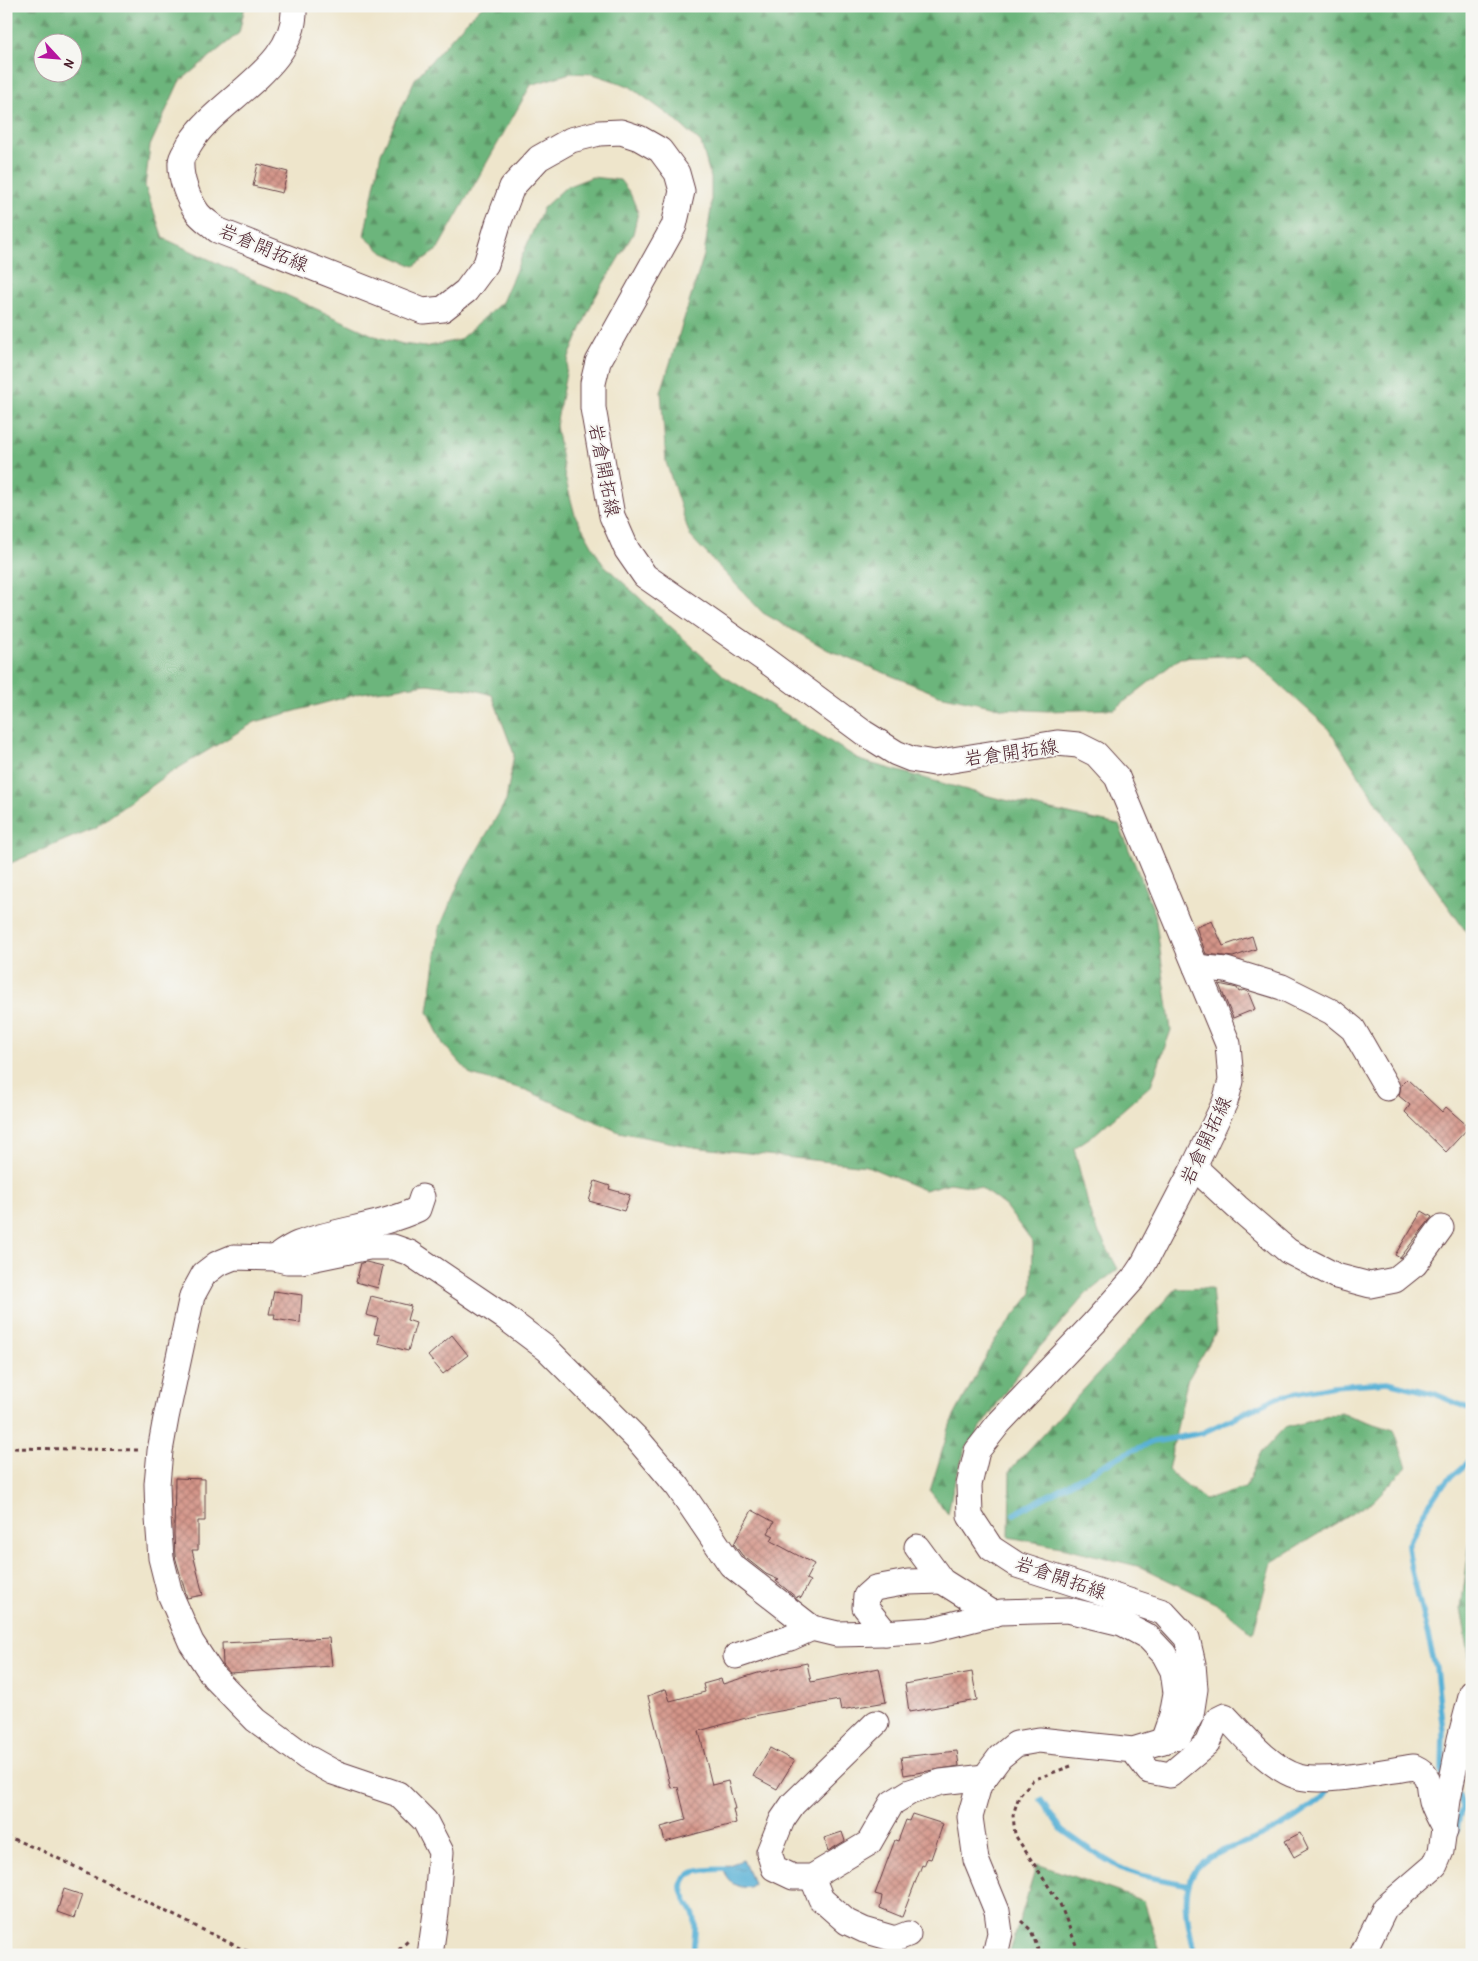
<svg xmlns="http://www.w3.org/2000/svg" width="1478" height="1961" font-family="'Patrick Hand','Klee One',sans-serif">
<style>
.forest{fill:url(#forest-firs);stroke:#5b6a53;fill-rule:evenodd}
.water{fill:url(#water-ripples);stroke:#526880}
.lines{fill:none;stroke-linecap:round;stroke-linejoin:round}
.stream{stroke:#59b1d6;stroke-width:5.5}
.building{fill:url(#building-cross-hatch)}
.minor-casing{stroke:#633d43;stroke-width:27}
.path{stroke:#633d43;stroke-width:3;stroke-dasharray:4 4;stroke-linecap:butt}
.minor{stroke:#fff;stroke-width:25}
.labels{text-anchor:middle;dominant-baseline:central;stroke-width:4;stroke-linejoin:round;paint-order:stroke}
.street-label{font-size:19px;fill:#4a1f2b;stroke:#f6f6f2}
</style>
<defs>
<pattern id="forest-firs" width="22" height="20" patternUnits="userSpaceOnUse" patternTransform="scale(1.25)"><rect width="22" height="20" fill="#6cb57b"/><path d="M5 1l3.5 6h-7zM16 11l3.5 6h-7z" fill="#5b9365"/></pattern>
<pattern id="water-ripples" width="26" height="14" patternUnits="userSpaceOnUse" patternTransform="scale(1.25)"><rect width="26" height="14" fill="#59b1d6"/><path d="M2 4q2-2 4 0t4 0M15 11q2-2 4 0t4 0" fill="none" stroke="#4c8fae"/></pattern>
<pattern id="building-cross-hatch" width="8" height="8" patternUnits="userSpaceOnUse" patternTransform="scale(1.25)"><rect width="8" height="8" fill="#d49589"/><path d="M0 0l8 8M0 8l8-8" fill="none" stroke="#ae7970"/></pattern>
</defs>
<rect width="100%" height="100%" fill="#f6f6f2"/>
<filter id="ink" filterUnits="userSpaceOnUse"><feTurbulence type="fractalNoise" baseFrequency=".02" numOctaves="2"/><feDisplacementMap in="SourceGraphic" scale="10" xChannelSelector="R" yChannelSelector="G"/><feConvolveMatrix kernelMatrix="1 2 1 2 8 2 1 2 1" color-interpolation-filters="sRGB"/></filter>
<filter id="wash" filterUnits="userSpaceOnUse"><feTurbulence type="fractalNoise" baseFrequency=".0096" numOctaves="4" result="noise"/><feDisplacementMap in="SourceGraphic" scale="20" xChannelSelector="R" yChannelSelector="G"/><feGaussianBlur stdDeviation="1.12" result="paint"/><feColorMatrix in="noise" values="0 0 0 0 0 0 0 0 0 0 0 0 0 0 0 0 0 1.4 0 .05"/><feComposite in="paint" operator="in"/></filter>
<g filter="url(#wash)">
<rect width="100%" height="100%" fill="#eee5cb"/>
<g class="forest">
<path d="M6,6H245L239,33L179,82L150,146L145,186L163,238L375,336L403,344L425,347L459,340L502,302L543,208L566,187L592,177L620,180L630,193L638,212L633,234L593,301L569,357L556,426L565,477L575,515L602,563L725,677L862,761L996,798L1119,825L1155,914L1171,1030L1151,1085L1095,1134L1074,1148L1092,1220L1118,1269L1086,1294L1024,1365L965,1450L953,1487L948,1514L930,1491L951,1422L995,1340L1032,1293L1033,1243L1005,1206L981,1188L950,1183L924,1190L867,1166L693,1147L619,1132L526,1090L471,1075L443,1044L428,1012L440,927L462,876L506,801L514,754L492,695L475,690L427,684L361,693L255,722L167,775L94,828L6,865ZM42,42H72V72H42Z"/>
<path d="M482,6H1472V940L1403,842L1327,727L1247,655L1180,658L1115,709L1048,711L1005,709L939,695L828,650L763,613L690,536L666,462L661,392L704,255L711,209V178L701,143L673,118L629,86L593,74L570,73L531,85L437,250L414,266L382,252L364,236L381,153L415,79L463,25Z"/>
<path d="M1212,1288L1216,1332L1187,1381L1168,1470L1205,1500L1245,1488L1260,1454L1284,1428L1340,1413L1394,1430L1407,1467L1374,1500L1272,1562L1253,1633L1219,1605L1141,1567L1066,1548L1009,1537L1010,1470L1176,1289Z"/>
<path d="M1472,1527V1661H1470L1461,1608Z"/>
<path d="M1037,1864L1144,1901L1161,1955H1009Z"/>
</g>
<path class="water" d="M743,1860L753,1883L750,1887C737,1889 729,1883 724,1871L726,1866Z"/>
<g class="lines">
<g class="stream">
<path d="M1014,1514L1124,1454L1153,1442L1202,1433L1278,1397L1333,1386L1388,1382L1435,1394L1472,1410"/>
<path d="M1442,1773L1443,1731L1436,1669L1412,1571L1408,1547L1422,1515L1442,1485L1472,1459"/>
<path d="M1041,1800L1062,1830L1093,1852L1122,1869L1144,1876L1189,1885"/>
<path d="M1456,1832L1462,1807L1458,1795"/>
<path d="M694,1955C692,1942 698,1929 694,1916C691,1907 683,1898 682,1888C681,1866 716,1870 730,1869"/>
<path d="M1196,1955C1188,1929 1177,1885 1201,1864C1216,1850 1238,1846 1256,1838C1274,1831 1291,1821 1306,1810C1315,1804 1326,1797 1329,1786"/>
</g>
</g>
<g id="blocks">
<g class="building">
<path d="M258,164L288,172L282,193L253,186Z"/>
<path d="M1212,921L1223,946L1252,936L1256,949L1233,957L1206,954L1196,927Z"/>
<path d="M1219,984L1237,988L1239,992L1243,990L1248,992L1255,1009L1233,1018Z"/>
<path d="M1407,1079L1442,1112L1446,1107L1469,1127L1446,1152L1405,1112L1410,1105L1399,1096L1401,1085Z"/>
<path d="M595,1181L610,1186L609,1189L630,1195L624,1211L589,1201Z"/>
<path d="M1422,1211L1432,1217L1400,1258L1395,1255Z"/>
<path d="M366,1262L383,1266L378,1288L356,1282L361,1263Z"/>
<path d="M274,1291L302,1295L300,1323L274,1319L275,1314H269Z"/>
<path d="M371,1296L411,1306L407,1320L416,1323L408,1351L378,1343L380,1335L374,1334L378,1318L366,1315Z"/>
<path d="M452,1335L468,1355L443,1374L428,1356Z"/>
<path d="M175,1478L205,1479V1521H198V1550H192L203,1595L187,1598L175,1556L174,1533Z"/>
<path d="M752,1510L774,1522L768,1533L774,1536L771,1541L814,1564L806,1579L810,1581L801,1598L798,1596L797,1598L776,1581L779,1580L766,1574L742,1555L734,1544Z"/>
<path d="M329,1638L332,1666L230,1673L223,1665L222,1643Z"/>
<path d="M807,1663L811,1682L879,1668L886,1702L841,1710L839,1700L753,1716L699,1731L712,1785L728,1781L735,1809H733L736,1823L665,1842L661,1827L686,1820L678,1787L671,1788L648,1696L666,1689L670,1701L705,1692L703,1684L721,1679L723,1684L758,1673Z"/>
<path d="M972,1672L977,1700L909,1712L905,1684Z"/>
<path d="M770,1748L794,1761L777,1789L753,1776Z"/>
<path d="M957,1751L959,1766L904,1775L901,1757Z"/>
<path d="M912,1814L943,1824L931,1859L927,1858L924,1866L922,1865L902,1917L880,1908L882,1896L875,1894L895,1840L898,1841L906,1820L909,1821Z"/>
<path d="M842,1832L845,1841L828,1851L824,1838Z"/>
<path d="M1300,1833L1308,1849L1294,1857L1285,1841Z"/>
<path d="M64,1889L82,1895L74,1918L57,1912Z"/>
</g>
</g>
</g>
<g filter="url(#ink)">
<use href="#blocks" fill-opacity="0" stroke="#633d43" stroke-width="1"/>
<g class="lines">
<defs>
<g id="minor">
<path d="M294,6C298,68 217,98 189,145C187,150 181,156 181,162C180,178 188,199 197,212C202,219 211,224 217,230L423,311L443,309L466,291L486,264L498,224L512,187L539,158L571,140L599,133L621,132L639,138L660,150L677,173L682,191L674,226L598,362L593,383V408L612,516L627,550L645,576L764,659L864,733L896,753L911,759L934,763L1057,743L1078,745L1096,754L1117,777L1228,1044L1231,1081L1225,1102L1194,1167L1144,1263L1134,1278L1094,1323L999,1423L977,1451L969,1485L970,1516L991,1548L1017,1565L1163,1612L1187,1638L1193,1664L1195,1689L1191,1715L1179,1736L1133,1750L1039,1740L1016,1744L1000,1757L979,1785L970,1817L976,1860L997,1911L1000,1933L995,1955"/>
<path d="M1196,967L1226,970L1282,987L1332,1012L1353,1029L1387,1088"/>
<path d="M1194,1167L1237,1207L1288,1251L1336,1276L1370,1285L1395,1280L1415,1264L1441,1228"/>
<path d="M275,1258C282,1253 290,1247 298,1244C337,1229 380,1227 418,1209L422,1197"/>
<path d="M917,1547L942,1581L994,1614"/>
<path d="M886,1633L865,1607L866,1596L875,1588L908,1582L942,1581"/>
<path d="M736,1656L790,1638L812,1628"/>
<path d="M876,1723L793,1804L782,1820L769,1852L774,1868L793,1877H812L869,1843L892,1803L910,1792L941,1782L985,1777"/>
<path d="M1133,1750L1149,1771L1170,1775L1207,1744L1217,1720L1225,1716C1244,1736 1271,1769 1299,1777C1326,1784 1384,1771 1414,1767C1432,1775 1427,1785 1431,1801C1434,1811 1440,1821 1445,1830"/>
<path d="M812,1877L821,1899L847,1922L864,1930L895,1939L908,1934"/>
<path d="M430,1955L436,1913L441,1852L425,1821L398,1794L333,1772L306,1757L256,1720L214,1677L191,1642L170,1594L161,1558L158,1518L157,1484L160,1451L166,1418L192,1296L204,1274L217,1264L234,1257L275,1258L287,1261H301L369,1247H393L410,1253L506,1318L547,1349L639,1441L678,1487L731,1565L812,1628L837,1634L883,1633L930,1630L1001,1612L1068,1610L1122,1623L1148,1637L1164,1654L1173,1671L1176,1693L1172,1715L1163,1741"/>
<path d="M1362,1955L1385,1908L1435,1865L1441,1851L1448,1800L1460,1739L1472,1693"/>
</g>
</defs>
<use href="#minor" class="minor-casing"/>
<g class="path">
<path d="M6,1448L140,1450"/>
<path d="M1071,1766L1033,1780L1019,1796L1013,1815L1015,1835L1060,1904L1080,1955"/>
<path d="M6,1836L45,1852L244,1950L268,1955"/>
<path d="M1021,1921L1031,1930L1040,1955"/>
<path d="M393,1955L409,1940"/>
</g>
<use href="#minor" class="minor"/>
</g>
</g>
<g class="labels">
<g class="street-label">
<text transform="translate(264 247) rotate(23)">岩倉開拓線</text>
<text transform="translate(605 470) rotate(79)">岩倉開拓線</text>
<text transform="translate(1011 752) rotate(-8)">岩倉開拓線</text>
<text transform="translate(1205 1140) rotate(-65)">岩倉開拓線</text>
<text transform="translate(1061 1577) rotate(19)">岩倉開拓線</text>
</g>
</g>
<rect width="1478" height="1961" fill="none" stroke="#f6f6f2" stroke-width="25"/>
<g transform="translate(58 58) rotate(116)"><circle r="24" fill="#f6f6f2" stroke="#b1a0a2"/>
<path d="M0-4L9 19L0 12L-9 19Z" fill="#b5179e"/>
<text y="-8" font-size="14" font-weight="bold" text-anchor="middle" fill="#4a1f2b">N</text>
</g>
</svg>
